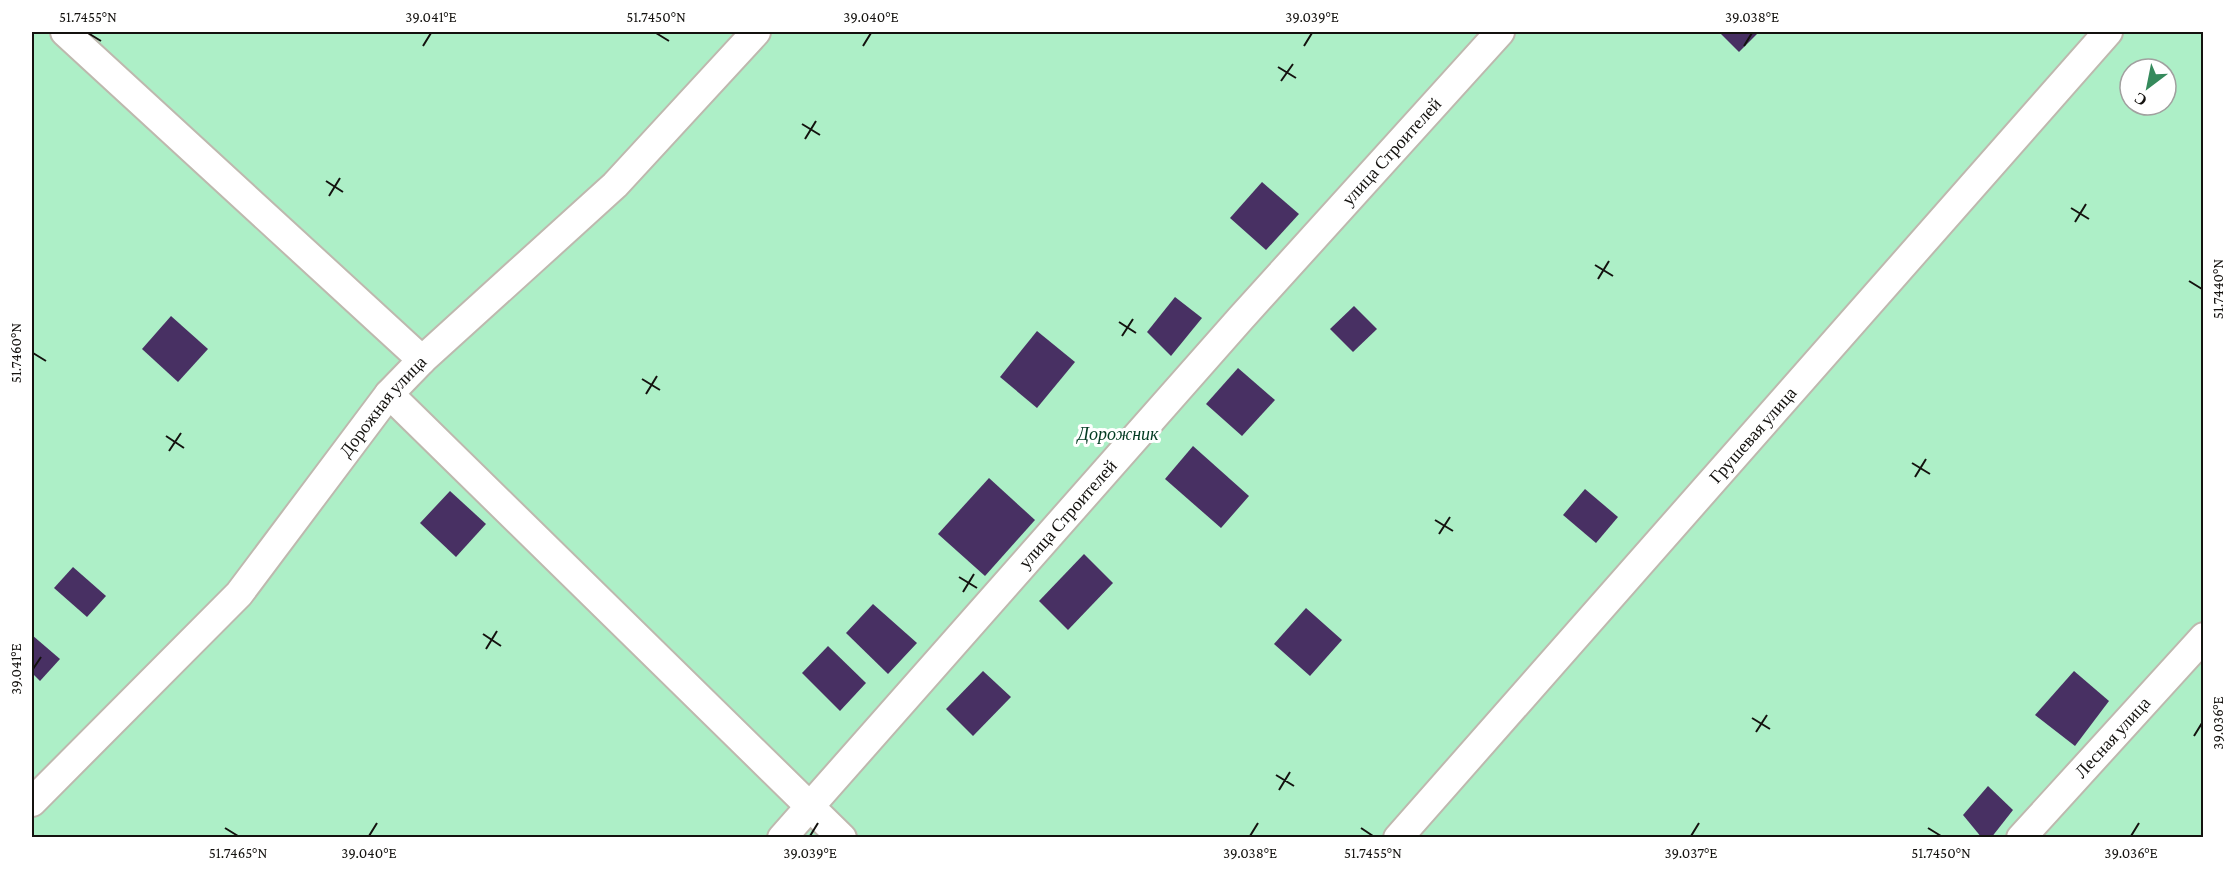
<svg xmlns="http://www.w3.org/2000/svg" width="2235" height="869" font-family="'Crimson Pro',serif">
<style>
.green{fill:#adefc7;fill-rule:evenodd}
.building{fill:#483063}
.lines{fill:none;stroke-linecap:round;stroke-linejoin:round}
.minor-casing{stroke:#beb8ae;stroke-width:32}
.minor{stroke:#fff;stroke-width:28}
.ticks{fill:none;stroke:#14120f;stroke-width:2}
.labels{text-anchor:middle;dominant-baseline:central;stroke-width:6;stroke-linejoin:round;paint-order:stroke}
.street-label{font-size:18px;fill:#14120f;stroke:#fff}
.park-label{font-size:18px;font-style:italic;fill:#033b22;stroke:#fff}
.neatline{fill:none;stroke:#14120f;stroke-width:2}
.ticks-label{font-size:15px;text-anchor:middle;fill:#14120f}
</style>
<rect width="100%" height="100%" fill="#f8f1e7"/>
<path class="green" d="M32,32H2203V837H32ZM2130,69H2166V105H2130Z"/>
<g class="building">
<path d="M1719,32H1759L1739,52Z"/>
<path d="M1262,182L1299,214L1266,250L1230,218Z"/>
<path d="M1175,297L1202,318L1171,356L1147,332Z"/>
<path d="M1354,306L1377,329L1353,352L1330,329Z"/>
<path d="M171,316L208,349L178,382L142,349Z"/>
<path d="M1037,331L1075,362L1037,408L1000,377Z"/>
<path d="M1238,368L1275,400L1242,436L1206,404Z"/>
<path d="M1193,446L1249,496L1221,528L1165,479Z"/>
<path d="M989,478L1035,520L985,576L938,534Z"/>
<path d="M1585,489L1618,517L1596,543L1563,515Z"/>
<path d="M450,491L486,524L456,557L420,523Z"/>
<path d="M1084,554L1113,583L1068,630L1039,601Z"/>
<path d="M73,567L106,596L87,617L54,588Z"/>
<path d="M873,604L917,643L888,674L846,633Z"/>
<path d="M1306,608L1342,640L1310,676L1274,644Z"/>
<path d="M32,635L60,659L40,681L32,673Z"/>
<path d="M828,646L866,683L840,711L802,673Z"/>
<path d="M983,671L1011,697L973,736L946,709Z"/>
<path d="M2074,671L2109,701L2075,746L2035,715Z"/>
<path d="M1988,786L2013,810L1991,838H1982L1963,815Z"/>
</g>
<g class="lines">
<defs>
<g id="minor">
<path d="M65,32L422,360"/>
<path d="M389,394L842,838"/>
<path id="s1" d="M32,802L239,594L389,394L422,360L615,185L756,32"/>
<path id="s2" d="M782,838L1241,318L1500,32"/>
<path id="s3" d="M1398,838L2108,32"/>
<path id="s4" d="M2021,838L2204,637"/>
</g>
</defs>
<use href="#minor" class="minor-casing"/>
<use href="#minor" class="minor"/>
</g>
<path class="ticks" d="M88,33L101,41M656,33L669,41M423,46L431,33M863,46L871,33M1304,46L1312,33M1744,46L1752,33M1278,67L1296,78M1281,81L1293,64M802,124L820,135M805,139L816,121M326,181L343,192M329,196L340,178M2071,208L2089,219M2075,222L2086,204M1595,265L1613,276M1598,279L1609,261M2189,281L2202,289M1119,322L1136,333M1122,336L1133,319M33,353L46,361M642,379L660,390M646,394L657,376M166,436L184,448M169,451L181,433M1912,463L1930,474M1915,477L1926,459M1435,520L1453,531M1439,534L1450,517M959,577L977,588M963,592L974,574M483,634L501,646M486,649L497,631M33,669L41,657M1752,718L1770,729M1756,732L1767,715M2194,736L2202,723M1276,775L1294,786M1279,790L1290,772M225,828L238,836M1361,828L1373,836M1928,828L1941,836M369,836L377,823M810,836L818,823M1250,836L1258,823M1691,836L1699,823M2131,836L2139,823"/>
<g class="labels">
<g class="street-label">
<text stroke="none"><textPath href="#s2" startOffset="918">улица Строителей</textPath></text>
<text stroke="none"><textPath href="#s1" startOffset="530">Дорожная улица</textPath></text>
<text stroke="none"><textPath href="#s3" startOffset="537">Грушевая улица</textPath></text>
<text stroke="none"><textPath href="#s2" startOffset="432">улица Строителей</textPath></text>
<text stroke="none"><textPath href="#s4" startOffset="136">Лесная улица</textPath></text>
</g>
<g class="park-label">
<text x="1118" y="434">Дорожник</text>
</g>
</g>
<rect width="2235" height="869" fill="none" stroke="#ffffff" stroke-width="66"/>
<g transform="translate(2148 87) rotate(212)"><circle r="28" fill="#ffffff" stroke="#a1a09f" stroke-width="1.5"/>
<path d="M0-4.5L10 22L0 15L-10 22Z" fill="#358a5c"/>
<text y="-9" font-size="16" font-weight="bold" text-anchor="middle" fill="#14120f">С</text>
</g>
<rect x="33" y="33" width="2169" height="803" class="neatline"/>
<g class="ticks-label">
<text x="88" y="22">51.7455°N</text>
<text x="431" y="22">39.041°E</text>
<text x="656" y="22">51.7450°N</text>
<text x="871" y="22">39.040°E</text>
<text x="1312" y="22">39.039°E</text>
<text x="1752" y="22">39.038°E</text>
<text transform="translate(2218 289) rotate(-90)" y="5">51.7440°N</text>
<text transform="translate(16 353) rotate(-90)" y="5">51.7460°N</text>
<text transform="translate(16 669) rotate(-90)" y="5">39.041°E</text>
<text transform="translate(2218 723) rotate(-90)" y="5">39.036°E</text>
<text x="238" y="858">51.7465°N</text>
<text x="369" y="858">39.040°E</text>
<text x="810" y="858">39.039°E</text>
<text x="1250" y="858">39.038°E</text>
<text x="1373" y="858">51.7455°N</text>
<text x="1691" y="858">39.037°E</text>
<text x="1941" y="858">51.7450°N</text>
<text x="2131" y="858">39.036°E</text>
</g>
</svg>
